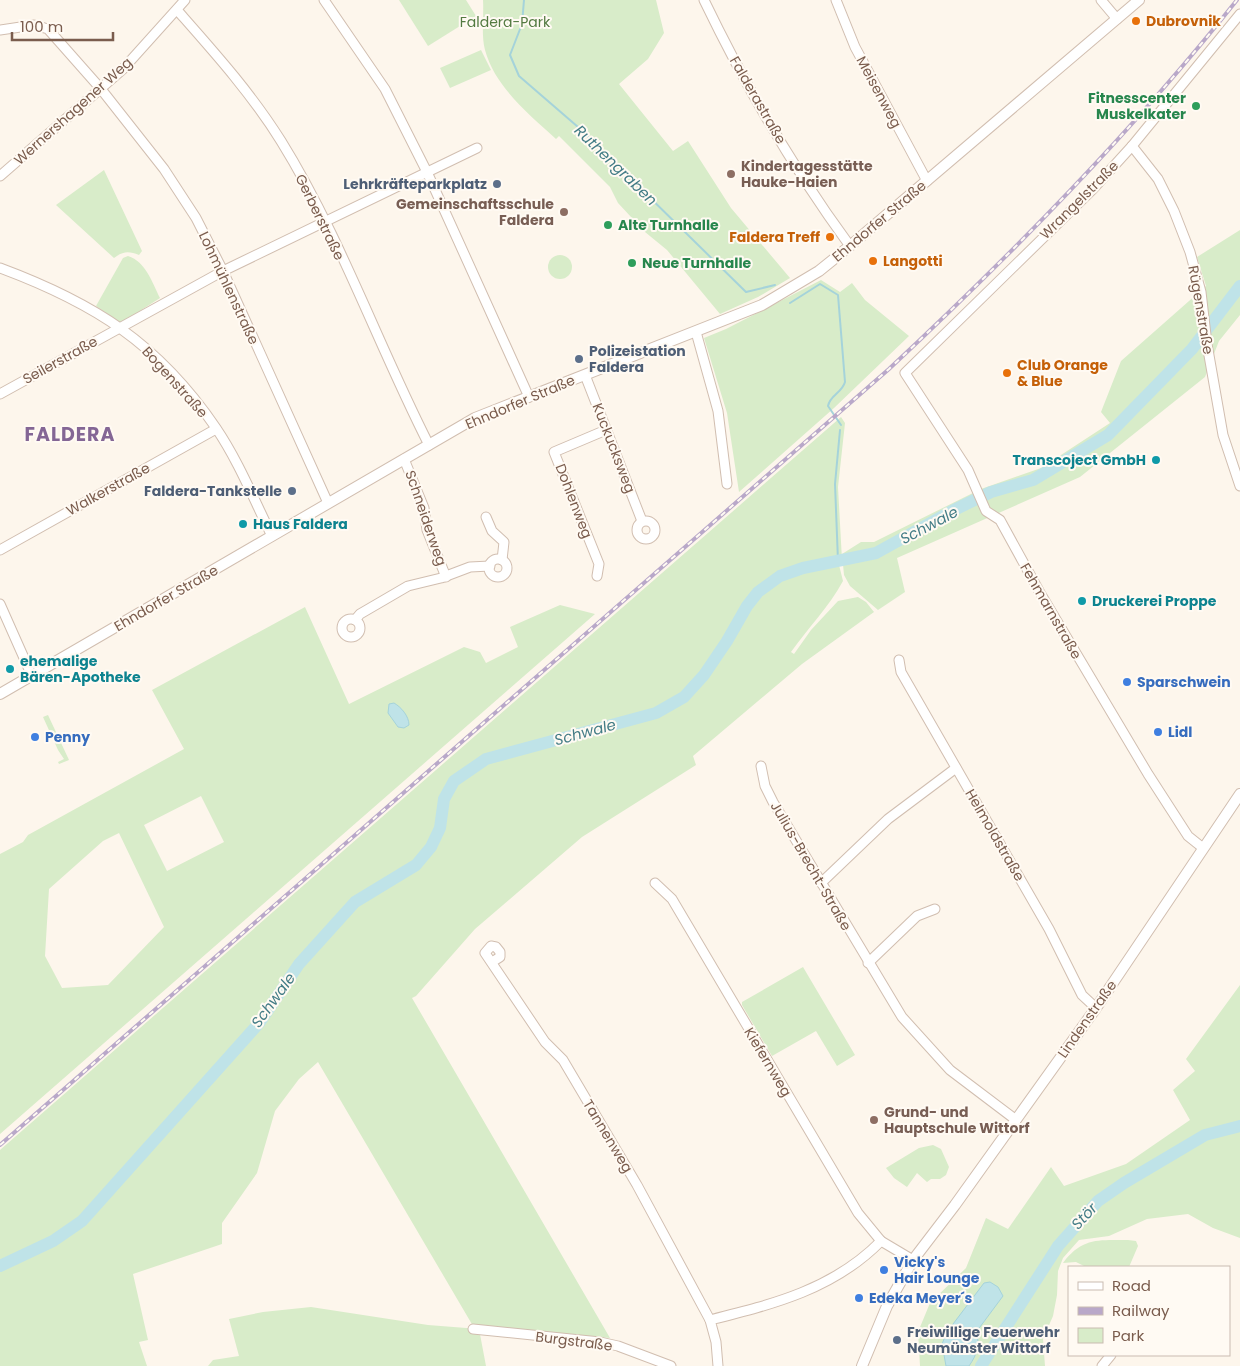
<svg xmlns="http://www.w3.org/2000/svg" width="1240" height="1366" font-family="Poppins,sans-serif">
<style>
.green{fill:#d8ecc9;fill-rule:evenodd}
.water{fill:#bfe3e8;stroke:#a5d3da}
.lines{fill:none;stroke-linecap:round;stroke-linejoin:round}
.stream{stroke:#a5d3da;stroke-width:2}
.river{stroke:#bfe3e8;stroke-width:12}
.minor-casing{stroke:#d1beb0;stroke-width:11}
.tertiary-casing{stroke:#d1beb0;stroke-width:12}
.minor{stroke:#fff;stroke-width:9}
.tertiary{stroke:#fff;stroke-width:10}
.rail-casing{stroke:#b9a8c9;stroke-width:4}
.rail{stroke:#fffaf3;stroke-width:2;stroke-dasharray:5.5;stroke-linecap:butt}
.food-dot{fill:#e8710a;stroke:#fffaf3;stroke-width:2}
.leisure-dot{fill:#2e9e5b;stroke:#fffaf3;stroke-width:2}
.education-dot{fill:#8d6e63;stroke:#fffaf3;stroke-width:2}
.service-dot{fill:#5c6f8a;stroke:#fffaf3;stroke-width:2}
.culture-dot{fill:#0f9aa8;stroke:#fffaf3;stroke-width:2}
.shop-dot{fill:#3f7fe0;stroke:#fffaf3;stroke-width:2}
.labels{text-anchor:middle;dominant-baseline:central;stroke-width:4;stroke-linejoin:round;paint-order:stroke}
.food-label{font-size:14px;font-weight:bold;fill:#c56008;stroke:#fffaf3;text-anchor:start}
.park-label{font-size:14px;fill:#537a41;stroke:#fffaf3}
.street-label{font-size:14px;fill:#7a5c4d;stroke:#fffaf3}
.leisure-label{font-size:14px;font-weight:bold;fill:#27864d;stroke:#fffaf3;text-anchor:start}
.education-label{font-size:14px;font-weight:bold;fill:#785e54;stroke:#fffaf3;text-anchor:start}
.service-label{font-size:14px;font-weight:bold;fill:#4e5e75;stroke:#fffaf3;text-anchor:end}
.culture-label{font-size:14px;font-weight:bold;fill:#0d838f;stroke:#fffaf3;text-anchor:start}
.shop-label{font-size:14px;font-weight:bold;fill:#366cbe;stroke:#fffaf3;text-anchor:start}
.water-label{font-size:15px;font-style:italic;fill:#437c86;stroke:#fffaf3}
.district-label{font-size:19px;font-weight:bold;letter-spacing:1px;fill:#846695;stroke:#fffaf3}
</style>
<rect width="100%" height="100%" fill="#fdf6ec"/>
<g class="green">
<path d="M399,0H466L476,16L428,46Z"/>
<path d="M483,0H656L664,33L648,59L619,84L673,151L688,141L731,208L790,278L758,297L720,314L667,250L645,232L618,203L610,187L559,136L556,139C529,114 495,87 485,50C481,35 484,15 483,0Z"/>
<path d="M481,50L491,70L450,88L440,68Z"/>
<path d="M104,170L142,251L139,255C129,251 123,251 114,258L56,205Z"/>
<path d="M1240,230V315L1219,341L1205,377L1080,477L897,558L905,592L878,610L850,586L844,575L842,554L861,542H874L981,489L1041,468L1110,423L1101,412L1121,361L1206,286L1197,257Z"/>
<circle cx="560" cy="267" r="12"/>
<path d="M128,256C146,262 152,282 160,298L121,323L96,306L123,258Z"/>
<path d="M821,280L840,292L852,283L865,300L909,336L834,408L739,492L727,413L704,338L726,329Z"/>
<path d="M841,417L845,423L838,487L842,560L838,561L843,581C829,607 808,628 791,652L794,654L811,630L838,601L858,597L866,602L874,612L802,664L693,756L696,765L582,837L475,929L416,996L412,998L610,1338L473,1326L318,1062L299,1079L275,1111L257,1173L222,1223V1244L133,1274L148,1340L139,1342L147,1366H0V1150Z"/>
<path d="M560,605L595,614L0,1134V854L23,842L28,835L184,749L152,690L305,607L349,704L464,647L480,652L486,663L518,647L510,627ZM201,796L224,842L167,871L144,825ZM119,833L164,927L108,985L62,988L45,956L49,889L103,841Z"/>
<path d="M48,715L69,760L59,764L58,762L64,759L58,750L43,717Z"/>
<path d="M803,967L855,1055L837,1066L816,1031L772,1056L742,1005V1002Z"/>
<path d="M1240,985V1238L1213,1228L1188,1214L1147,1219L1109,1236L1079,1240L1063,1258L1058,1271L1057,1295L1053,1316L1043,1339L1045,1366H920L918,1332L930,1303L966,1268L986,1218L1008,1229L1051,1167L1064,1186L1126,1164L1190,1120L1173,1090L1195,1071L1186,1059Z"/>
<path d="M933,1145L941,1149L949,1167L946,1175L940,1179H931L927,1182L917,1173L907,1187L894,1178L886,1168L919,1148Z"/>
<path d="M1128,1240L1136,1241L1138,1246L1129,1267H1086L1076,1262L1063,1263C1082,1237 1099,1240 1128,1240Z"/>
<path d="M311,1307L428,1325L479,1329L486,1366H208L213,1360L239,1356L229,1319L263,1312Z"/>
</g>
<g class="water">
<path d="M394,703C401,707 409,716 409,725L404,728L398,727L388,713L389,704Z"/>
<path d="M990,1282L998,1287L1003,1296L977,1331C979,1346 978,1353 969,1366H946L942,1344L947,1332L984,1283Z"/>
</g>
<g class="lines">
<g class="stream">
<path d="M524,0L522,24L510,55L519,76L578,127L746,292L775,285"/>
<path d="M790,303L820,284L838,295L845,382C842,393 830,395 828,406L841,425"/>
<path d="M838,561L835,484L840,430"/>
</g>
<g class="river">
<path d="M0,1266L53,1241L82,1221L260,1022L299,964L355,902L416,865L431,847L440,828L444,799L454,781L486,759L656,713L684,697L704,675L727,641L747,606L758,592L780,576L803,568L876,553L952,511L991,492L1033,480L1108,435L1192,349L1240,286"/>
<path d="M981,1366L1058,1246L1098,1201L1124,1183L1205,1135L1240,1126"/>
</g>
<defs>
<g id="minor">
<path d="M324,0L385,89L427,172L529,397"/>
<path d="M704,0C745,85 794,170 850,246"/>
<path d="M836,0L855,47L927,181"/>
<path d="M1101,0L1117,19"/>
<path d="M177,10C214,52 251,93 281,141C340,236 378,345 429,445"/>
<path d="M0,30L34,25L48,29L101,89L164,169L196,218L223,271L328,503"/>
<path d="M1132,146L1158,179L1174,211L1190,252L1201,292L1207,344L1223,435L1240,486"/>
<path d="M0,176L123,69L185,0"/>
<path d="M0,268C94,303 158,343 216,428C239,462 254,500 272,536"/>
<path d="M696,332L718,411L727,484"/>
<path d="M585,375L642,521"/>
<path d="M0,394L223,271L477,148"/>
<path d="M404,459L424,508L427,530L446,577"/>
<path d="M486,517L492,531L504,542L502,560"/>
<circle cx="646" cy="530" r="9"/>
<path d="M0,550L216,429"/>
<circle cx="498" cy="568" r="9"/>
<path d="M597,576L599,564L554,452L606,430"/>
<path d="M0,604L32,676"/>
<circle cx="351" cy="628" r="9"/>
<path d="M355,620L360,614L408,586L441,578L470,567L490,566"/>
<path d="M899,660L901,672L1049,929L1082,995L1096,1008"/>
<path d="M761,766L765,786L773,802L902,1017L950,1070L1016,1120"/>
<path d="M1203,848L1188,836L1148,774L1039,591L1000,520L986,511L968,470L905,373L1093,189L1132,146L1240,14"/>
<path d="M655,883L672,899L858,1213L881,1241"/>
<path d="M821,883L888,819L956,768"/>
<path d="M492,962L500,957V952L496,947L491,946L485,953L545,1042L563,1060L637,1185L710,1320"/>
<path d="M868,963L917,916L935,909"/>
<path d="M473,1329L600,1342L618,1346L671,1366"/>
<path d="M718,1366L716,1342L710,1320C774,1304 834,1289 881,1241L913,1260"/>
<path d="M1102,1366L1111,1355"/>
</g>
<g id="tertiary">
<path d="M0,694L475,418L762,305L819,271L850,246L1139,0"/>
<path d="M862,1366L887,1306L913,1260L955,1205L1096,1008L1240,794"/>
</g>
</defs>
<use href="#minor" class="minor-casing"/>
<use href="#tertiary" class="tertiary-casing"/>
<use href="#minor" class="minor"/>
<use href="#tertiary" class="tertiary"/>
<defs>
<path id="rail" d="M0,1145L889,369C1013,253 1131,133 1237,0"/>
</defs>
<use href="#rail" class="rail-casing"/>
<use href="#rail" class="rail"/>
</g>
<g class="food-dot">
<circle cx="1136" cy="21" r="5"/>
<circle cx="830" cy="237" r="5"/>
<circle cx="873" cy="261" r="5"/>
<circle cx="1007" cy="373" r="5"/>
</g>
<g class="leisure-dot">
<circle cx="1196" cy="106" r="5"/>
<circle cx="608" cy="225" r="5"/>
<circle cx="632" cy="263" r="5"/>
</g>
<g class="education-dot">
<circle cx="731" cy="174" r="5"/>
<circle cx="564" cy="212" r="5"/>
<circle cx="874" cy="1120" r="5"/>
</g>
<g class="service-dot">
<circle cx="497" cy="184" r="5"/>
<circle cx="579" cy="359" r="5"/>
<circle cx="292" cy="491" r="5"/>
<circle cx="897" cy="1340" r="5"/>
</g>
<g class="culture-dot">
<circle cx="1156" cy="460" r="5"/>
<circle cx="243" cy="524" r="5"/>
<circle cx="1082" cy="601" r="5"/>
<circle cx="10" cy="669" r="5"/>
</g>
<g class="shop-dot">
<circle cx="1127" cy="682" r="5"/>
<circle cx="1158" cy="732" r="5"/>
<circle cx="35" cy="737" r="5"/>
<circle cx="884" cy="1270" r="5"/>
<circle cx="859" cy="1298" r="5"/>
</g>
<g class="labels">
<g class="food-label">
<text x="1146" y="21">Dubrovnik</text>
<text x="820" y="237" text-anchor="end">Faldera Treff</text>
<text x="883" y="261">Langotti</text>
<text x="1017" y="365">Club Orange<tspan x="1017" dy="16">&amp; Blue</tspan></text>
</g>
<g class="park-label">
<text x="505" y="22">Faldera-Park</text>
</g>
<g class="street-label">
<text transform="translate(879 92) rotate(62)">Meisenweg</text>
<text transform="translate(758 100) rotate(60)">Falderastraße</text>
<text transform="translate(73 111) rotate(-42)">Wernershagener Weg</text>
<text transform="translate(1079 200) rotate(-45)">Wrangelstraße</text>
<text transform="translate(320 217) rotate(64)">Gerberstraße</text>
<text transform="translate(879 221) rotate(-40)">Ehndorfer Straße</text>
<text transform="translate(229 288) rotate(65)">Lohmühlenstraße</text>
<text transform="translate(1201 310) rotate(80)">Rügenstraße</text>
<text transform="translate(60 360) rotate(-29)">Seilerstraße</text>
<text transform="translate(175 382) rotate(48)">Bogenstraße</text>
<text transform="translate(520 402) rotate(-23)">Ehndorfer Straße</text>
<text transform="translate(614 448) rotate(69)">Kuckucksweg</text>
<text transform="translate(108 489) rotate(-29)">Walkerstraße</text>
<text transform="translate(574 501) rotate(69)">Dohlenweg</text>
<text transform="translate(426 518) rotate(71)">Schneiderweg</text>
<text transform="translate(166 598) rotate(-30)">Ehndorfer Straße</text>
<text transform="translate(1051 611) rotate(60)">Fehmarnstraße</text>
<text transform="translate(995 835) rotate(60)">Helmoldstraße</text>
<text transform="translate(811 866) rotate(60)">Julius-Brecht-Straße</text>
<text transform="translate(1087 1019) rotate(-55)">Lindenstraße</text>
<text transform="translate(768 1062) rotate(59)">Kiefernweg</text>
<text transform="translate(608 1136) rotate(59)">Tannenweg</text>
<text transform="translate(574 1341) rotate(7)">Burgstraße</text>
</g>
<g class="leisure-label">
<text x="1186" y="98" text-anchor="end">Fitnesscenter<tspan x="1186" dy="16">Muskelkater</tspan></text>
<text x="618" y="225">Alte Turnhalle</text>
<text x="642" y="263">Neue Turnhalle</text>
</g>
<g class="education-label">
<text x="741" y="166">Kindertagesstätte<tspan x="741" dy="16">Hauke-Haien</tspan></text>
<text x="554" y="204" text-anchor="end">Gemeinschaftsschule<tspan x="554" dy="16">Faldera</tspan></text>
<text x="884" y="1112">Grund- und<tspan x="884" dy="16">Hauptschule Wittorf</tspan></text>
</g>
<g class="service-label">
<text x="487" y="184">Lehrkräfteparkplatz</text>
<text x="589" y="351" text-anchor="start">Polizeistation<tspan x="589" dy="16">Faldera</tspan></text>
<text x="282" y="491">Faldera-Tankstelle</text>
<text x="907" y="1332" text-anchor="start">Freiwillige Feuerwehr<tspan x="907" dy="16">Neumünster Wittorf</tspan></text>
</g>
<g class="culture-label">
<text x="1146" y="460" text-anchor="end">Transcoject GmbH</text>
<text x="253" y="524">Haus Faldera</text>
<text x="1092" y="601">Druckerei Proppe</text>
<text x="20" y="661">ehemalige<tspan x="20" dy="16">Bären-Apotheke</tspan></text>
</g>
<g class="shop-label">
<text x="1137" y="682">Sparschwein</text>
<text x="1168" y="732">Lidl</text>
<text x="45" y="737">Penny</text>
<text x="894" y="1262">Vicky's<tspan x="894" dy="16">Hair Lounge</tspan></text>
<text x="869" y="1298">Edeka Meyer´s</text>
</g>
<g class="water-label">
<text transform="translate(616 165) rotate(44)">Ruthengraben</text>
<text transform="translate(929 525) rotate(-28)">Schwale</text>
<text transform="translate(585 732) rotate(-15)">Schwale</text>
<text transform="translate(273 1000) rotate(-54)">Schwale</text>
<text transform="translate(1084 1216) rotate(-47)">Stör</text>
</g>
<g class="district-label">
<text x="70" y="434">FALDERA</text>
</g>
</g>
<rect x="1068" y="1266" width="162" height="90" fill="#fffaf3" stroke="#cabbb1"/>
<rect x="1078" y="1282" width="25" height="8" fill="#ffffff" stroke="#cabbb1"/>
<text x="1112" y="1291" font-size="15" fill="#7a5c4d">Road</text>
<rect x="1078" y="1307" width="25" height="8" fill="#b9a8c9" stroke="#cabbb1"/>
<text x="1112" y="1316" font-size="15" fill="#7a5c4d">Railway</text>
<rect x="1078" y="1328" width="25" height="15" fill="#d8ecc9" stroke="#cabbb1"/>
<text x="1112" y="1341" font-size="15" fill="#7a5c4d">Park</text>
<path d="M12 32v8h101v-8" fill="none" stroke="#7a5c4d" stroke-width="2.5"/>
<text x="20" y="32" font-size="15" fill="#7a5c4d" stroke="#fffaf3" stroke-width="4" paint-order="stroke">100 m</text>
</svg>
